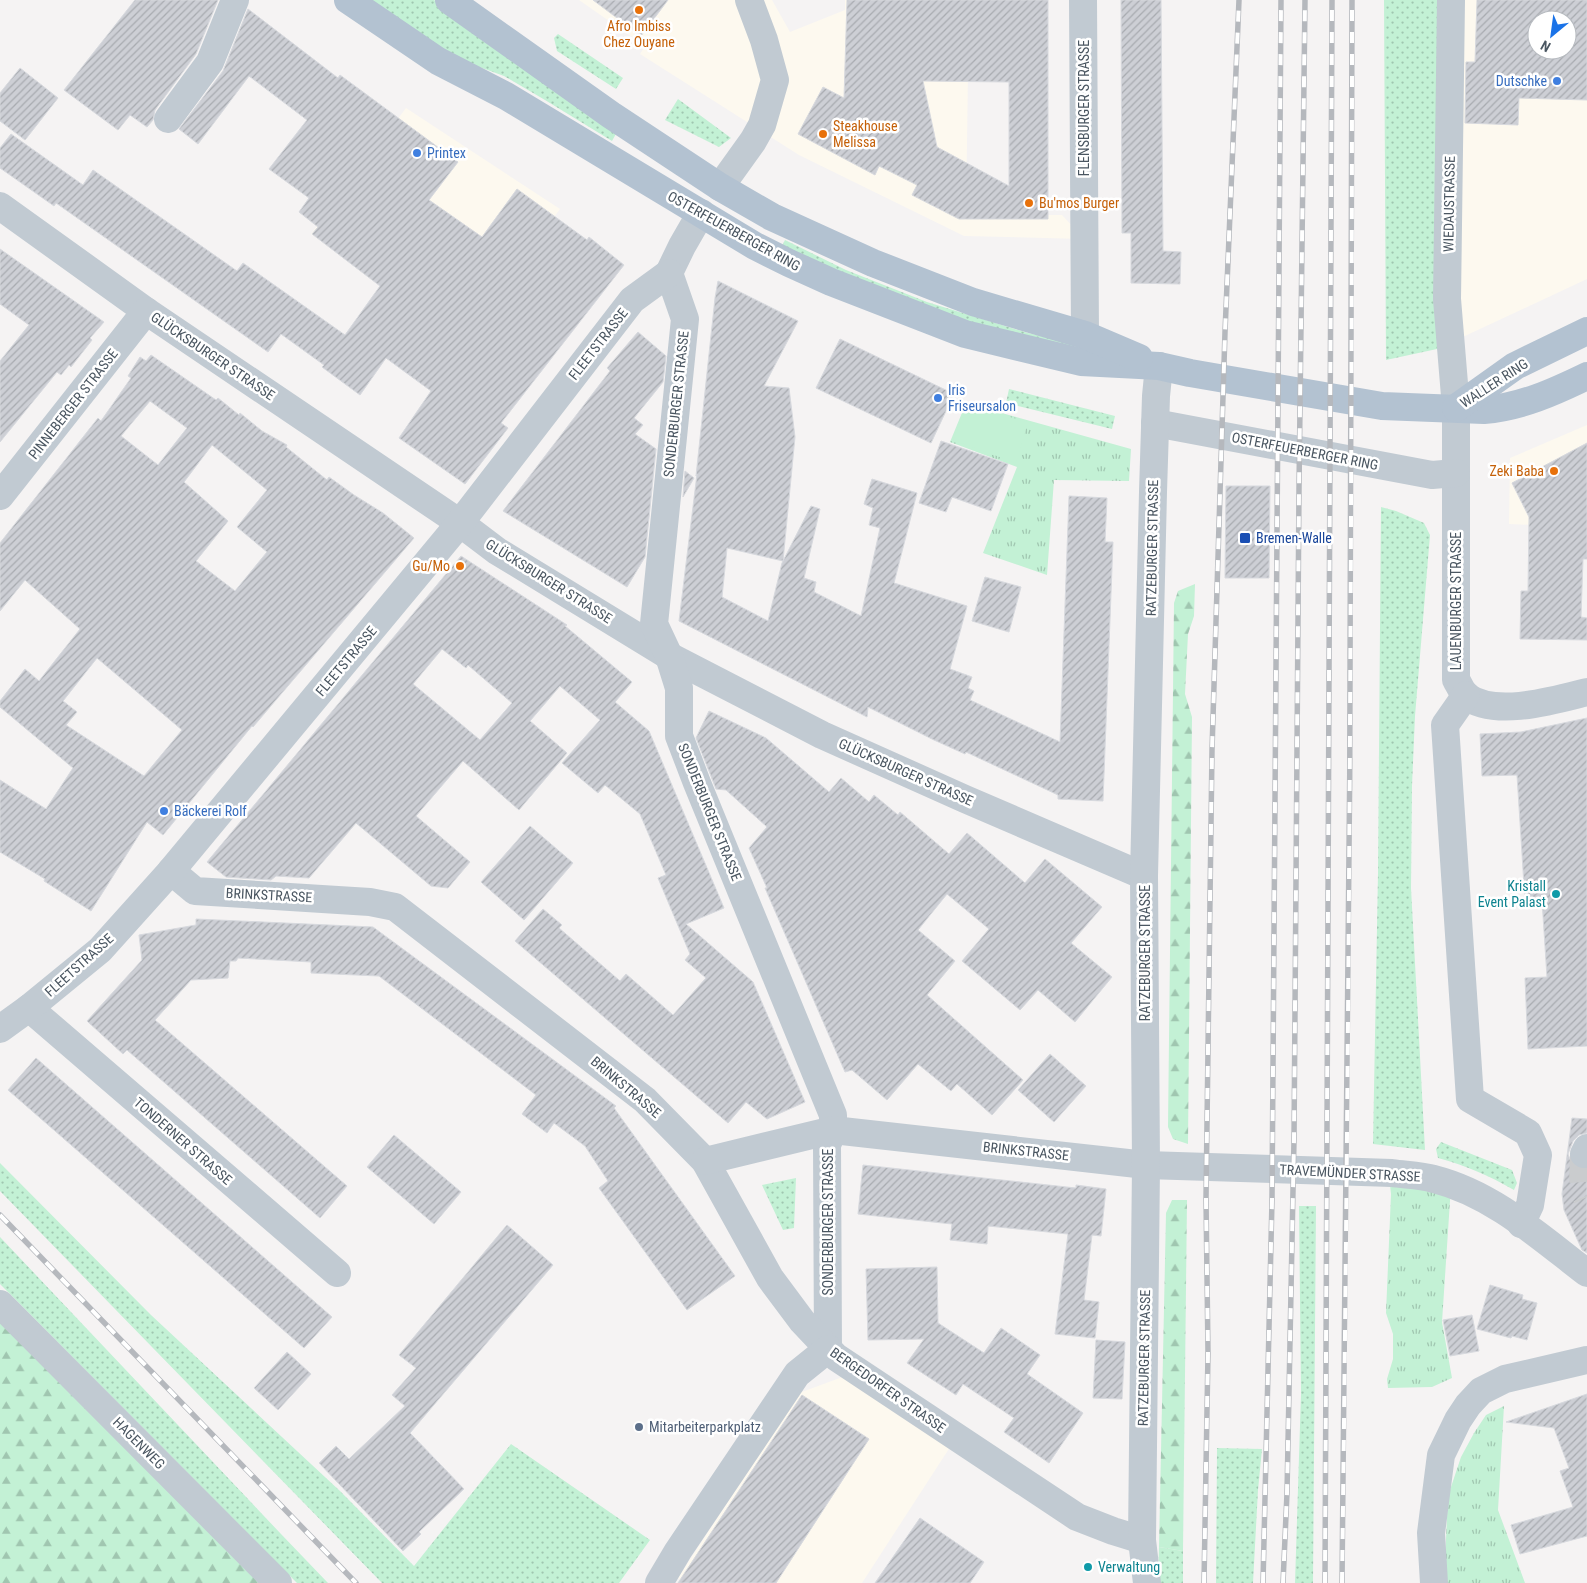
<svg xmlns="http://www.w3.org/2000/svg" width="1587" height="1583" font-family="'Roboto Condensed',sans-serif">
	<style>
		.commercial { fill: #fdf9ef; fill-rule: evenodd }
		.grass { fill: url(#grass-dots) }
		.forest { fill: url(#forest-firs) }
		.park { fill: url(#park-tufts) }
		.pitch { fill: #c3f1d5 }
		.building { fill: url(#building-hatch); stroke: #d7d9de; fill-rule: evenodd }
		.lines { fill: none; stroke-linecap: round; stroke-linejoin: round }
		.minor-tunnel { stroke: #caccce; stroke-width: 28; stroke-dasharray: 28 14; stroke-linecap: butt }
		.minor { stroke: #c1cad2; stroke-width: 28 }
		.major { stroke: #b3c2d1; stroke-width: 28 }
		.rail-casing { stroke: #b5b8bd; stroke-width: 5.5 }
		.rail { stroke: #fff; stroke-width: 4; stroke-dasharray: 11; stroke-linecap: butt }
		.food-dot { fill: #e8710a; stroke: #fff; stroke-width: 2 }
		.shop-dot { fill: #3f7fe0; stroke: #fff; stroke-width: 2 }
		.transit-dot { fill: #1a4fb4; stroke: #fff; stroke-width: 2 }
		.culture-dot { fill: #0f9aa8; stroke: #fff; stroke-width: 2 }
		.service-dot { fill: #5c6f8a; stroke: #fff; stroke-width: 2 }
		.labels { text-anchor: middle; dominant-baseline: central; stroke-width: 5; stroke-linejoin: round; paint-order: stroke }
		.food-label { font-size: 14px; fill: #c56008; stroke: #fff; text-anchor: start }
		.shop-label { font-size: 14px; fill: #366cbe; stroke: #fff; text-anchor: start }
		.street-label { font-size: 14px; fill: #4a5661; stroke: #fff }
		.transit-label { font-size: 14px; fill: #164399; stroke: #fff; text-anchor: start }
		.culture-label { font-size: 14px; fill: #0d838f; stroke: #fff; text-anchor: end }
		.service-label { font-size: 14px; fill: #4e5e75; stroke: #fff; text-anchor: start }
	</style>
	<defs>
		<pattern id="grass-dots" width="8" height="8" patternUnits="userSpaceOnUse" patternTransform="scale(1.25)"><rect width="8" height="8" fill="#c3f1d5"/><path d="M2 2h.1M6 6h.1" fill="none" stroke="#a0c6b0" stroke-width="1.8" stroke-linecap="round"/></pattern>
		<pattern id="forest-firs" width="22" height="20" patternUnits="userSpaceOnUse" patternTransform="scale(1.25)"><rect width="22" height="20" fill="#c3f1d5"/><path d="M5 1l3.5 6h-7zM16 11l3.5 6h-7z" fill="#a0c6b0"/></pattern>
		<pattern id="park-tufts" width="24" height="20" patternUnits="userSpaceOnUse" patternTransform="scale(1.25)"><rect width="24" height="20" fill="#c3f1d5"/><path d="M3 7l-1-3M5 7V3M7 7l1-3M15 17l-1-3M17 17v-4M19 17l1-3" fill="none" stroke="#a0c6b0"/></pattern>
		<pattern id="building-hatch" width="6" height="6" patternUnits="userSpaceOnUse" patternTransform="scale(1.25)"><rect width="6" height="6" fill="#cdcfd5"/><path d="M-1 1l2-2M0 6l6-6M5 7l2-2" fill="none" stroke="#a8abb0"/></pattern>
	</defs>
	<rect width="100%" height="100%" fill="#f5f3f3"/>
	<g class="commercial">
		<path d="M 579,0 L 772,0 L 790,32 L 845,10 L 845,0 L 969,0 L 966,215 L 1062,215 L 1084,239 L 964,236 L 799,155 L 640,54 L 645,46 Z"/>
		<path d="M 1438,0 L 1587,0 L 1587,279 L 1437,349 ZM 1537,20 L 1567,20 L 1567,50 L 1537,50 Z"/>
		<path d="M 406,108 L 560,209 L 463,342 L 311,234 Z"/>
		<path d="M 1587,425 L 1587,514 L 1563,526 L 1509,524 L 1510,458 Z"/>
		<path d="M 848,1375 L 954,1441 L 862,1583 L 686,1583 L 678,1578 L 799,1393 Z"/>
	</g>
	<g class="grass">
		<path d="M 366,0 L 434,0 L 501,45 L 617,132 L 612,141 L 545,100 L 504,76 L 471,64 L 441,50 Z"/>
		<path d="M 1384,0 L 1438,0 L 1437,349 L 1386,360 Z"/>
		<path d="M 558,34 L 623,78 L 616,89 L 557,51 L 554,38 Z"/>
		<path d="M 678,99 L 731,138 L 719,147 L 665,120 Z"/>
		<path d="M 785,240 L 846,270 L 927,302 L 1028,333 L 1093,348 L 1109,353 L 983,330 L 781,248 Z"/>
		<path d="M 1009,389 L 1115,416 L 1112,429 L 1006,403 Z"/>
		<path d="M 1381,507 L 1396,511 L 1424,523 L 1430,535 L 1415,716 L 1412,786 L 1411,888 L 1425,1150 L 1373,1144 L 1378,873 Z"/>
		<path d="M 1441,1142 L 1512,1170 L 1517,1183 L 1514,1190 C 1488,1175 1467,1166 1438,1158 L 1436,1149 Z"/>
		<path d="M 0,1163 L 151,1315 L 340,1491 L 414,1566 L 511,1444 L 650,1540 L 619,1583 L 382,1583 L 0,1191 Z"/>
		<path d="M 796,1178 L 794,1228 L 783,1230 L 762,1185 Z"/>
		<path d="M 1299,1206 L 1316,1206 L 1313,1583 L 1295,1583 L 1301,1394 Z"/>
		<path d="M 0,1237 L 281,1534 L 328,1583 L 297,1583 L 0,1284 Z"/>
		<path d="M 1217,1448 L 1262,1449 L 1258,1490 L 1253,1583 L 1216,1583 Z"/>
		<path d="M 1159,1547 L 1183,1551 L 1183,1583 L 1158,1583 Z"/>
	</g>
	<g class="forest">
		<path d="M 1195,584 L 1194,616 L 1188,634 L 1185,694 L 1192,717 L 1188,1144 L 1173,1139 L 1168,1127 L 1174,603 L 1178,591 Z"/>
		<path d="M 1172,1200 L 1187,1200 L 1183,1551 L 1159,1547 L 1166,1213 Z"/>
		<path d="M 0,1320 L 259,1583 L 0,1583 Z"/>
	</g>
	<g class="park">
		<path d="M 966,403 L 1131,449 L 1129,481 L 1054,480 L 1047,575 L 983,553 L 1017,467 L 950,442 Z"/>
		<path d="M 1389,1176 L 1451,1186 L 1442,1322 L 1452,1378 L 1432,1387 L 1388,1388 L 1387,1379 L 1393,1359 L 1393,1334 L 1386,1313 L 1391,1194 Z"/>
		<path d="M 1504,1406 L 1498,1510 L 1525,1583 L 1444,1583 L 1448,1496 L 1461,1457 L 1474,1433 L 1486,1415 Z"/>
	</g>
	<path class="pitch" d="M 967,405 L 1028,422 L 1016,463 L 953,440 Z"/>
	<g class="building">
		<path d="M 135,0 L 218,0 L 196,54 L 155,110 L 153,120 L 147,127 L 130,115 L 118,130 L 64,90 Z"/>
		<path d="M 593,0 L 668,0 L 641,36 Z"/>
		<path d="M 847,0 L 1048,0 L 1048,219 L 959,219 L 912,195 L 917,185 L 879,166 L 875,175 L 798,134 L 823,87 L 844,98 ZM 923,81 L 1009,82 L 1009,186 L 937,147 Z"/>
		<path d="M 1121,0 L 1161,0 L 1163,251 L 1181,252 L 1180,284 L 1131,283 L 1131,233 L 1122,233 Z"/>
		<path d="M 1477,0 L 1587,0 L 1587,100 L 1519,98 L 1518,125 L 1465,123 L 1466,62 L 1475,62 ZM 1537,20 L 1567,20 L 1567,50 L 1537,50 Z"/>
		<path d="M 248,9 L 338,78 L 340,75 L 458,162 L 429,200 L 482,237 L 517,189 L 587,240 L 589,237 L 624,265 L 501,423 L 508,428 L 465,484 L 399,438 L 431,391 L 386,358 L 360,395 L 322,367 L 324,365 L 281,334 L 268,352 L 56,203 L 54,206 L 0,168 L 0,148 L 11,134 L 83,185 L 93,170 L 237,271 L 243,263 L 345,335 L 380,286 L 312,234 L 318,227 L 299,212 L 309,198 L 269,169 L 307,120 L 249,76 L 198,144 L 179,129 L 223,71 Z"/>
		<path d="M 20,68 L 58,98 L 25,140 L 0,121 L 0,93 Z"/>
		<path d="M 0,249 L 104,322 L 90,338 L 92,340 L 71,367 L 69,365 L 61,375 L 57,372 L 0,442 L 0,361 L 29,325 L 0,304 Z"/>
		<path d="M 718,281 L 798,321 L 764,386 L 789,388 L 795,437 L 783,561 L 727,548 L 722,597 L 768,621 L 782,563 L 811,506 L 820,509 L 804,578 L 816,582 L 814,592 L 861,616 L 880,528 L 869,525 L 873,508 L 864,504 L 872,479 L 917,493 L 894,583 L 967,606 L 950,669 L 972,677 L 968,688 L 974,691 L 970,700 L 1060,742 L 1069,496 L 1107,498 L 1105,542 L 1113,542 L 1103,801 L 1058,799 L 1058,795 L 966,752 L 965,754 L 934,740 L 868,707 L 867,717 L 679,621 L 697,474 L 696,476 L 715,298 Z"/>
		<path d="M 638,332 L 666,356 L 663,382 L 634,418 L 643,425 L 635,434 L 656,449 L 645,557 L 627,587 L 503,511 L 610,371 L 607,368 Z"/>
		<path d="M 840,339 L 954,394 L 931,443 L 816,388 Z"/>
		<path d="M 151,355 L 216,400 L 218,398 L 239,415 L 240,413 L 262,431 L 287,445 L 286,447 L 327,480 L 329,477 L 354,495 L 383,513 L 414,538 L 253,727 L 252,726 L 163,835 L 147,822 L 91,911 L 44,881 L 45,879 L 0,852 L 0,780 L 46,809 L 73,768 L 0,707 L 0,701 L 25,669 L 39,681 L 80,629 L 25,580 L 0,611 L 0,543 L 98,418 L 101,421 L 131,378 L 128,376 L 140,357 L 146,361 ZM 150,401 L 187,428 L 158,465 L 121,436 ZM 212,445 L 267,490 L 237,527 L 267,552 L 235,591 L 196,561 L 228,521 L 184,482 ZM 97,658 L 182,730 L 144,776 L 66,725 L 77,712 L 63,701 Z"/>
		<path d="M 941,441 L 1008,464 L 991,511 L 952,497 L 946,512 L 919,503 Z"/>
		<path d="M 1587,443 L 1587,559 L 1583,559 L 1581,617 L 1587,618 L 1587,640 L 1520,639 L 1521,591 L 1528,591 L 1529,517 L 1512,483 Z"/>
		<path d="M 685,471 L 694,478 L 683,497 Z"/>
		<path d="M 1226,486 L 1270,486 L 1269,578 L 1225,578 Z"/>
		<path d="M 461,556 L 567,625 L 565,626 L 632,682 L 615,702 L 649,731 L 724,908 L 686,924 L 753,982 L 805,1102 L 767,1119 L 746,1102 L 728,1123 L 515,941 L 543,909 L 562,925 L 559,928 L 620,981 L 626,974 L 673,1015 L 706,978 L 685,960 L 690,954 L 658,878 L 666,875 L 640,814 L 605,785 L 598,793 L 562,763 L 600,720 L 560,686 L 530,721 L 567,753 L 519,810 L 463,761 L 416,816 L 470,862 L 448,888 L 431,886 L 356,823 L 309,878 L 276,876 L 271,880 L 226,877 L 207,862 ZM 442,649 L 466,668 L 468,665 L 512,703 L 480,740 L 413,684 Z"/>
		<path d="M 985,577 L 1021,587 L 1009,632 L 972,621 Z"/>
		<path d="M 709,711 L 766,738 L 829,792 L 841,778 L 869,802 L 874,795 L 898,815 L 900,812 L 949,854 L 967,833 L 1025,883 L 1045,859 L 1102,907 L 1071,943 L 1112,977 L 1075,1022 L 1038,990 L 1020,1010 L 962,961 L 989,929 L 947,894 L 918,930 L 955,961 L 927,995 L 1023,1080 L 992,1115 L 957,1084 L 951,1091 L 918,1064 L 887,1100 L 852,1070 L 845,1072 L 765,888 L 767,888 L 749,848 L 767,827 L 726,790 L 716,789 L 696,738 Z"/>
		<path d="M 1587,718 L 1587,1046 L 1528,1049 L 1525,978 L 1547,977 L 1542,900 L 1525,901 L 1517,775 L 1482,776 L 1480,734 L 1521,732 Z"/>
		<path d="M 530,826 L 573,863 L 524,920 L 481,882 Z"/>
		<path d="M 196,919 L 373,927 L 616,1106 L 614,1108 L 735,1276 L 687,1310 L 599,1188 L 608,1181 L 585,1146 L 554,1123 L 547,1133 L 522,1114 L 536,1095 L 379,976 L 311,973 L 311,962 L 238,958 L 236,961 L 230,961 L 228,978 L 191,980 L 155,1020 L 347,1186 L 320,1218 L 127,1050 L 123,1054 L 87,1021 L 142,960 L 139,935 L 196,925 Z"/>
		<path d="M 1050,1054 L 1086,1086 L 1054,1122 L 1018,1090 Z"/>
		<path d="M 36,1058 L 332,1317 L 304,1348 L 8,1090 Z"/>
		<path d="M 1572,1118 L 1587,1119 L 1587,1133 L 1579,1135 L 1573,1141 L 1568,1154 L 1571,1162 L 1577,1168 L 1587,1169 L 1587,1253 L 1582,1250 L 1564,1210 L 1562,1194 Z"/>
		<path d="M 394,1135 L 461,1192 L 434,1224 L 367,1167 Z"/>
		<path d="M 863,1165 L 1076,1188 L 1076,1185 L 1106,1189 L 1101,1236 L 1092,1235 L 1084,1300 L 1099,1302 L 1095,1338 L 1055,1334 L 1068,1234 L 988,1226 L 987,1244 L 950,1240 L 952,1224 L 858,1214 Z"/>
		<path d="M 507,1225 L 553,1265 L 410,1433 L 464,1489 L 419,1532 L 421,1534 L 403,1551 L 319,1463 L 336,1446 L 349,1459 L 405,1406 L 392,1395 L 416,1368 L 399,1355 Z"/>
		<path d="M 937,1267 L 938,1323 L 984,1353 L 1001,1328 L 1040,1355 L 1027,1374 L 1083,1413 L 1049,1463 L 1004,1432 L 1014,1418 L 963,1384 L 956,1395 L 907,1363 L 924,1339 L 868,1340 L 866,1269 Z"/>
		<path d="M 1490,1285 L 1523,1295 L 1522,1299 L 1537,1303 L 1527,1340 L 1512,1336 L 1511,1338 L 1477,1329 Z"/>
		<path d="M 1472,1315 L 1479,1351 L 1450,1356 L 1443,1320 Z"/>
		<path d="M 1096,1340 L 1125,1342 L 1122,1399 L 1093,1398 Z"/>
		<path d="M 287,1352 L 311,1374 L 278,1410 L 254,1388 Z"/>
		<path d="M 1587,1394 L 1587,1536 L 1520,1554 L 1511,1525 L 1573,1507 L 1560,1471 L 1569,1468 L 1554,1428 L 1506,1422 Z"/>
		<path d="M 802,1395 L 869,1439 L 776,1583 L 678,1583 Z"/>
		<path d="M 920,1518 L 984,1562 L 970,1583 L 875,1583 Z"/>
	</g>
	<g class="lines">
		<path class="minor-tunnel" d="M 1584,1154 C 1584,1167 1581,1185 1587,1197"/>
		<g class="minor">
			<path d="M 1083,0 L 1085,335"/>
			<path d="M 1451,0 L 1447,299 L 1456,408 L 1456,680 C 1459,684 1462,692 1466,696 C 1495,718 1555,700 1587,692"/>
			<path d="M 168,119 L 210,62 L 235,0"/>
			<path d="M 720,187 L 753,141 L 762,125 L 775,80 L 764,40 L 749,0"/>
			<path d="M 0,206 L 146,311 L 460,523 L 497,551 L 669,656 L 822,735 L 965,799 L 1144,876"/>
			<path d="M 701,213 L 682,246 L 669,273 L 685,319 L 654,624 L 669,656 L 679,688 L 679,736 L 697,783 L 833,1115 L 833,1130 L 827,1145 L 828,1349"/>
			<path d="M 1155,423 L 1432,475 L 1456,473"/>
			<path d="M 0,496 L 146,311"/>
			<path d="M 1466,695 L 1445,725 L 1470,1099 L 1528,1133 L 1538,1155 L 1530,1205 L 1521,1224"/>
			<path d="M 171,871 L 195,891 L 370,902 L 395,907 L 645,1100 L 705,1161 L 770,1278 L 802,1321 L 836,1357 L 1077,1517 L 1113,1531 L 1142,1540"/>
			<path d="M 29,1008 L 337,1273"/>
			<path d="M 0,1029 L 29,1008 L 100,950 L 171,871 L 460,523 L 632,300 L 669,273"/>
			<path d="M 1584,1154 L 1587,1148"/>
			<path d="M 705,1161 L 833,1130 L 1146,1165 L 1392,1173 C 1405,1175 1420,1175 1434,1179 C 1493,1194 1540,1237 1587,1273"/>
			<path d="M 0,1304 L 278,1583"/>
			<path d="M 659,1583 L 678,1551 L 797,1374 L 828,1349"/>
			<path d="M 1147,1583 L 1142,1540 L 1146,1165 L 1144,876 L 1153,492 L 1156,396 L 1159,366"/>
			<path d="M 1434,1583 L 1431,1533 L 1441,1455 L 1458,1420 L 1468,1405 L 1481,1391 L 1505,1379 L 1587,1360"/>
		</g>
		<g class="major">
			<path d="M 348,0 L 438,61 L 506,96 L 755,246 L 789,263 L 831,282 L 965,334 L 1081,362 L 1159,366 L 1190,373 L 1382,406 L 1484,410 C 1521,407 1554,392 1587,376"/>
			<path d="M 449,0 L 611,115 L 720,187 L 772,217 L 873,263 L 973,302 L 1085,335 L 1139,358"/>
			<path d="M 1456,408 L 1515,366 L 1587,331"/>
		</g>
		<defs>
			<g id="rail">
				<path d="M 0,1215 L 356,1583"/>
				<path d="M 1204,1583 L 1208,1353 L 1206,1199 L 1212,750 L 1225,332 L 1239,0"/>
				<path d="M 1263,1583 L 1272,1200 L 1281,0"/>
				<path d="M 1283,1583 L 1287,1493 L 1294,1140 L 1299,489 L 1305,0"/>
				<path d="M 1325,1583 L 1332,0"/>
				<path d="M 1342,1583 C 1349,1055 1352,528 1352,0"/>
			</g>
		</defs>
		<use href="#rail" class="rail-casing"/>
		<use href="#rail" class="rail"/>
	</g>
	<g class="food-dot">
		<circle cx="639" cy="10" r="5"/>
		<circle cx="823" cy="134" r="5"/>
		<circle cx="1029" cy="203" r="5"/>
		<circle cx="1554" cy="471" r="5"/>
		<circle cx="460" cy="566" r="5"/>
	</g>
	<g class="shop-dot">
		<circle cx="1557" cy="81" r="5"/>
		<circle cx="417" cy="153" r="5"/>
		<circle cx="938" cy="398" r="5"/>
		<circle cx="164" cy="811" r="5"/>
	</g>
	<rect class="transit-dot" x="1239" y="532" width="12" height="12" rx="2.5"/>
	<g class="culture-dot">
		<circle cx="1556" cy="894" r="5"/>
		<circle cx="1088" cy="1567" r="5"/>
	</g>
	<circle class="service-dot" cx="639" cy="1427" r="5"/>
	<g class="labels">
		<g class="food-label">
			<text x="639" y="26" text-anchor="middle">Afro Imbiss<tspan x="639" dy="16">Chez Ouyane</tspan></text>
			<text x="833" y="126">Steakhouse<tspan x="833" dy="16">Melissa</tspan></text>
			<text x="1039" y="203">Bu'mos Burger</text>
			<text x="1544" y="471" text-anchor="end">Zeki Baba</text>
			<text x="450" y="566" text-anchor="end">Gu/Mo</text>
		</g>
		<g class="shop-label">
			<text x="1547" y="81" text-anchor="end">Dutschke</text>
			<text x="427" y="153">Printex</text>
			<text x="948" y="390">Iris<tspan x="948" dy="16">Friseursalon</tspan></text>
			<text x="174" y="811">Bäckerei Rolf</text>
		</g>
		<g class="street-label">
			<text transform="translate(1084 108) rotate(-90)">FLENSBURGER STRASSE</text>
			<text transform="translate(1449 204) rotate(-89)">WIEDAUSTRASSE</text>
			<text transform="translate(734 231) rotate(29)">OSTERFEUERBERGER RING</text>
			<text transform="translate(598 344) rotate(-52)">FLEETSTRASSE</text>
			<text transform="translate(213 356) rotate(34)">GLÜCKSBURGER STRASSE</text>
			<text transform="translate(1494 383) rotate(-33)">WALLER RING</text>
			<text transform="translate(73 404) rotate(-52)">PINNEBERGER STRASSE</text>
			<text transform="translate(676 404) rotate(-84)">SONDERBURGER STRASSE</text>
			<text transform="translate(1305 451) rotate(11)">OSTERFEUERBERGER RING</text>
			<text transform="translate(1152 548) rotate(-89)">RATZEBURGER STRASSE</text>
			<text transform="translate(549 581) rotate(32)">GLÜCKSBURGER STRASSE</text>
			<text transform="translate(1456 601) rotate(-90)">LAUENBURGER STRASSE</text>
			<text transform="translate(346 661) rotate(-50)">FLEETSTRASSE</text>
			<text transform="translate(906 772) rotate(24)">GLÜCKSBURGER STRASSE</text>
			<text transform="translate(710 812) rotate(68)">SONDERBURGER STRASSE</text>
			<text transform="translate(269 895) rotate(3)">BRINKSTRASSE</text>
			<text transform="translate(1145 953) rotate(-90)">RATZEBURGER STRASSE</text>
			<text transform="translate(79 965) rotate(-42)">FLEETSTRASSE</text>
			<text transform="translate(626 1087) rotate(40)">BRINKSTRASSE</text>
			<text transform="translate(183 1141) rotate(41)">TONDERNER STRASSE</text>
			<text transform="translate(1026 1151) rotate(6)">BRINKSTRASSE</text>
			<text transform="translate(1350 1173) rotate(3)">TRAVEMÜNDER STRASSE</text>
			<text transform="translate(828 1222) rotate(-90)">SONDERBURGER STRASSE</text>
			<text transform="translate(1144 1358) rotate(-89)">RATZEBURGER STRASSE</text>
			<text transform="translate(888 1390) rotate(35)">BERGEDORFER STRASSE</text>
			<text transform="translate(139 1443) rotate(45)">HAGENWEG</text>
		</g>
		<g class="transit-label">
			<text x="1256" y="538">Bremen-Walle</text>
		</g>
		<g class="culture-label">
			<text x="1546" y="886">Kristall<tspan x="1546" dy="16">Event Palast</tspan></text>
			<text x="1098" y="1567" text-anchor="start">Verwaltung</text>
		</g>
		<g class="service-label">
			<text x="649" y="1427">Mitarbeiterparkplatz</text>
		</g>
	</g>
	<g transform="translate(1552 35) rotate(209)"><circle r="24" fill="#ffffff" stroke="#b7bbc0"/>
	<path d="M0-4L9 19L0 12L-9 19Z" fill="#1a73e8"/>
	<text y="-8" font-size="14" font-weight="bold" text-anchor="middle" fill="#4a5661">N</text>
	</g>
</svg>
